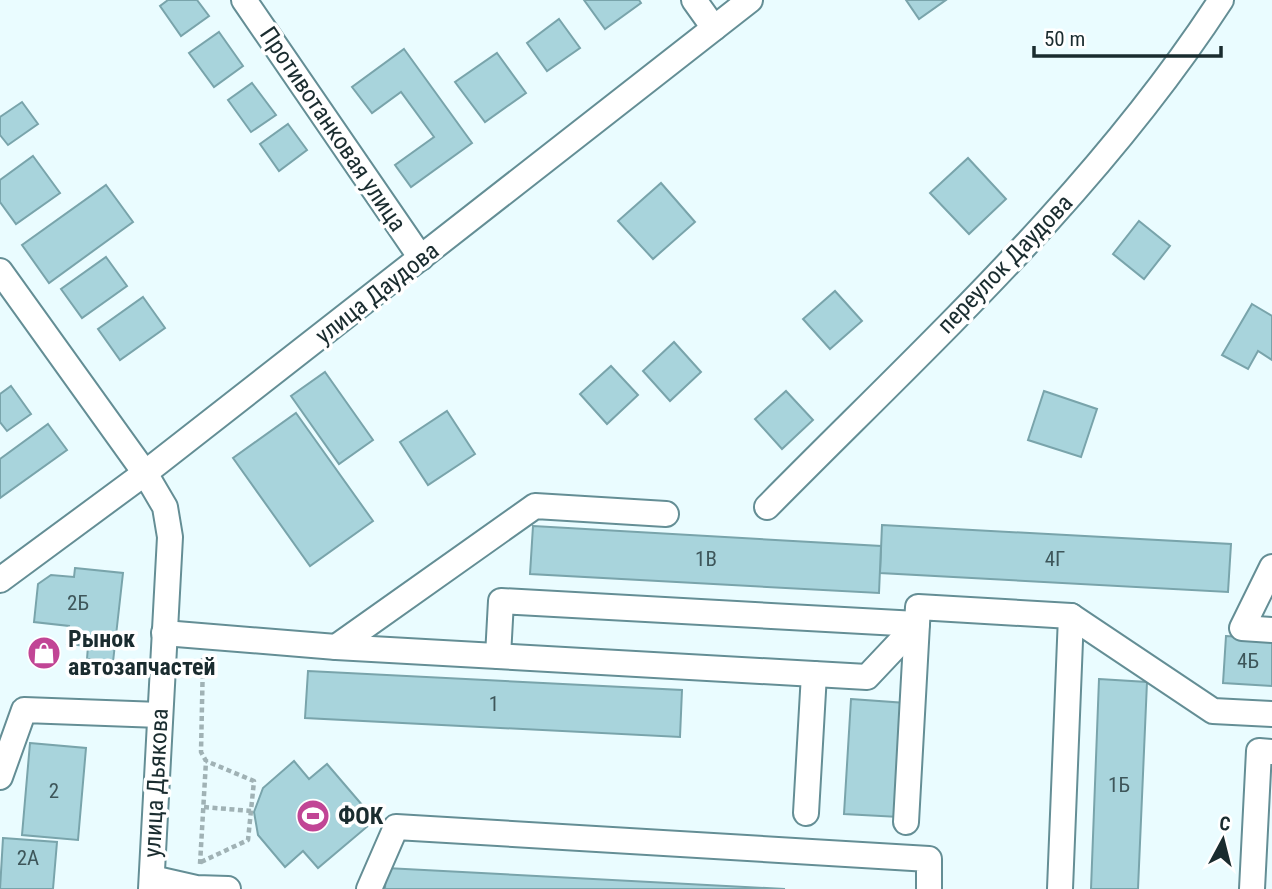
<svg xmlns="http://www.w3.org/2000/svg" width="1272" height="889" font-family="'Roboto Condensed',sans-serif">
	<style>
		.building { fill: #a8d4dc; stroke: #79a4ab; stroke-width: 2 }
		.lines { fill: none; stroke-linecap: round; stroke-linejoin: round }
		.minor-casing { stroke: #648e95; stroke-width: 28 }
		.path { stroke: #a0b2b5; stroke-width: 4.5; stroke-dasharray: 5 3.5; stroke-linecap: butt }
		.minor { stroke: #fff; stroke-width: 24 }
		.labels { text-anchor: middle; dominant-baseline: central; stroke-width: 7; stroke-linejoin: round; paint-order: stroke }
		.number-label { font-size: 21px; fill: #3e565a }
		.street-label { font-size: 24px; fill: #1a2c2f; stroke: #fff }
		.poi-label { font-size: 24px; font-weight: bold; fill: #1a2c2f; stroke: #fff; text-anchor: start }
	</style>
	<rect width="100%" height="100%" fill="#eafcff"/>
	<g class="building">
		<path d="M 168,0 L 197,0 L 209,16 L 181,36 L 160,6 Z"/>
		<path d="M 584,0 L 639,0 L 641,3 L 605,29 Z"/>
		<path d="M 906,0 L 946,0 L 919,19 Z"/>
		<path d="M 559,19 L 580,48 L 547,71 L 527,43 Z"/>
		<path d="M 219,32 L 243,66 L 214,87 L 189,53 Z"/>
		<path d="M 404,49 L 472,143 L 411,187 L 395,165 L 434,137 L 401,92 L 372,113 L 352,87 Z"/>
		<path d="M 497,53 L 526,93 L 485,122 L 455,82 Z"/>
		<path d="M 252,83 L 276,115 L 251,132 L 228,100 Z"/>
		<path d="M 22,102 L 38,124 L 8,145 L 0,135 L 0,117 Z"/>
		<path d="M 288,124 L 307,150 L 279,171 L 260,144 Z"/>
		<path d="M 33,156 L 60,193 L 16,224 L 0,202 L 0,180 Z"/>
		<path d="M 968,158 L 1006,199 L 969,234 L 930,193 Z"/>
		<path d="M 661,183 L 695,222 L 653,259 L 618,221 Z"/>
		<path d="M 106,185 L 133,222 L 49,283 L 22,245 Z"/>
		<path d="M 1139,221 L 1170,246 L 1144,279 L 1113,254 Z"/>
		<path d="M 106,257 L 127,286 L 82,318 L 61,289 Z"/>
		<path d="M 835,291 L 862,321 L 830,349 L 803,319 Z"/>
		<path d="M 143,297 L 165,328 L 120,360 L 98,329 Z"/>
		<path d="M 1252,304 L 1272,316 L 1272,360 L 1258,351 L 1248,369 L 1222,355 Z"/>
		<path d="M 674,342 L 701,372 L 670,401 L 643,371 Z"/>
		<path d="M 611,366 L 638,395 L 607,424 L 580,394 Z"/>
		<path d="M 325,372 L 373,440 L 339,464 L 291,396 Z"/>
		<path d="M 11,386 L 31,414 L 7,431 L 0,422 L 0,394 Z"/>
		<path d="M 786,391 L 813,420 L 782,449 L 755,419 Z"/>
		<path d="M 1044,391 L 1097,409 L 1081,457 L 1028,440 Z"/>
		<path d="M 447,411 L 475,454 L 428,485 L 400,442 Z"/>
		<path d="M 296,413 L 373,521 L 310,566 L 233,458 Z"/>
		<path d="M 48,424 L 67,450 L 0,498 L 0,459 Z"/>
		<path d="M 882,525 L 1231,544 L 1228,592 L 880,573 Z"/>
		<path d="M 533,526 L 881,546 L 879,593 L 530,574 Z"/>
		<path d="M 75,568 L 123,573 L 113,662 L 87,659 L 88,646 L 67,644 L 69,626 L 34,622 L 38,584 L 51,575 L 74,577 Z"/>
		<path d="M 1226,636 L 1272,639 L 1272,686 L 1223,683 Z"/>
		<path d="M 308,671 L 682,690 L 680,737 L 305,718 Z"/>
		<path d="M 1099,679 L 1147,682 L 1138,889 L 1091,889 Z"/>
		<path d="M 851,699 L 906,703 L 899,817 L 844,814 Z"/>
		<path d="M 30,743 L 86,748 L 78,840 L 22,835 Z"/>
		<path d="M 294,761 L 309,779 L 327,764 L 375,820 L 318,868 L 303,851 L 285,867 L 258,835 L 254,812 L 263,788 Z"/>
		<path d="M 3,838 L 57,842 L 53,889 L 0,889 Z"/>
		<path d="M 386,868 L 785,889 L 385,889 Z"/>
	</g>
	<g class="lines">
		<defs>
			<g id="minor">
				<path d="M 244,0 L 421,258"/>
				<path d="M 694,0 L 714,28"/>
				<path d="M 0,271 L 145,473 L 165,507 L 170,537 L 151,889"/>
				<path d="M 767,507 C 926,346 1097,191 1221,0"/>
				<path d="M 1272,567 L 1242,628 L 1272,630"/>
				<path d="M 0,580 L 145,473 L 750,0"/>
				<path d="M 164,633 L 336,647 L 867,677 L 917,624 L 918,607 L 1071,616 L 1213,711 L 1272,714"/>
				<path d="M 336,647 L 535,506 L 666,514"/>
				<path d="M 498,656 L 501,601 L 917,624 L 906,822"/>
				<path d="M 0,777 L 24,710 L 160,715"/>
				<path d="M 806,813 L 814,674"/>
				<path d="M 152,878 L 196,888 L 228,889"/>
				<path d="M 369,889 L 396,827 L 929,859 L 929,889"/>
				<path d="M 1060,889 L 1071,616"/>
				<path d="M 1252,889 L 1259,751 L 1272,752"/>
			</g>
		</defs>
		<use href="#minor" class="minor-casing"/>
		<g class="path">
			<path d="M 204,807 L 251,811"/>
			<path d="M 201,862 L 248,840 L 254,781 L 206,761"/>
			<path d="M 200,864 L 206,761 L 201,752 L 203,658"/>
		</g>
		<use href="#minor" class="minor"/>
	</g>
	<defs>
		<symbol id="shop-disc" viewBox="-11 -11 22 22"><circle r="9.5" fill="#c14595" stroke="#fff"/><path d="M-5-2.5h2.3a2.7 3.5 0 0 1 5.4 0H5L5.5 6h-11ZM-1.5-2.5h3a1.5 2.3 0 0 0-3 0Z" fill="#fff"/></symbol>
		<symbol id="stadium-disc" viewBox="-11 -11 22 22"><circle r="9.5" fill="#c14595" stroke="#fff"/><path d="M0-5a6.5 5 0 1 0 0 10a6.5 5 0 1 0 0-10ZM-3.5-1.8h7v3.6h-7Z" fill="#fff"/></symbol>
	</defs>
	<g fill-rule="evenodd">
		<use href="#shop-disc" x="25" y="634" width="38" height="38"/>
		<use href="#stadium-disc" x="294" y="797" width="38" height="38"/>
	</g>
	<g class="labels">
		<g class="number-label">
			<text x="706" y="559">1В</text>
			<text x="1055" y="559">4Г</text>
			<text x="78" y="603">2Б</text>
			<text x="1248" y="661">4Б</text>
			<text x="494" y="704">1</text>
			<text x="1119" y="785">1Б</text>
			<text x="54" y="791">2</text>
			<text x="28" y="858">2А</text>
		</g>
		<g class="street-label">
			<text transform="translate(333 129) rotate(56)">Противотанковая улица</text>
			<text transform="translate(1005 264) rotate(-46)">переулок Даудова</text>
			<text transform="translate(377 293) rotate(-38)">улица Даудова</text>
			<text transform="translate(156 783) rotate(-87)">улица Дьякова</text>
		</g>
		<g class="poi-label">
			<text x="68" y="639">Рынок<tspan x="68" dy="28">автозапчастей</tspan></text>
			<text x="338" y="816">ФОК</text>
		</g>
	</g>
	<g transform="translate(1223 840) rotate(7)" stroke="#ffffff" stroke-width="5" paint-order="stroke">
	<path d="M0-5L12 26L0 18L-12 26Z" fill="#1a2c2f"/>
	<text y="-10" font-size="19" font-weight="bold" text-anchor="middle" fill="#1a2c2f">С</text>
	</g>
	<path d="M1034 46v10h187v-10" fill="none" stroke="#1a2c2f" stroke-width="3.5"/>
	<text x="1044" y="46" font-size="21" fill="#1a2c2f" stroke="#ffffff" stroke-width="5" paint-order="stroke">50 m</text>
</svg>
